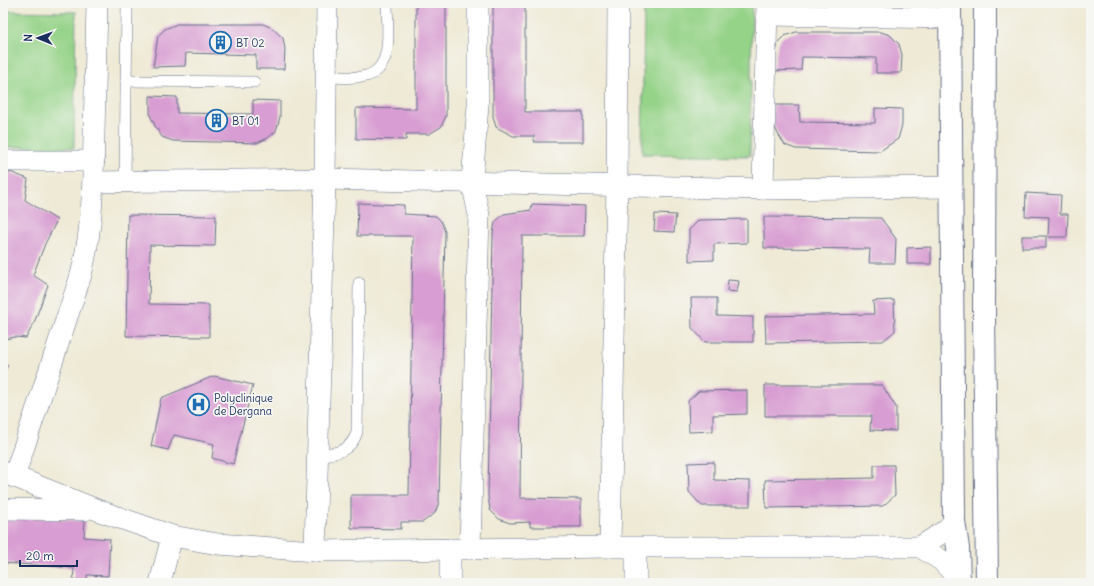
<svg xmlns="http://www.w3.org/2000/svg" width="1094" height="586" font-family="Delius,sans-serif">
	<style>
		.green { fill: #95d388; stroke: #588173 }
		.building { fill: #d89dd2 }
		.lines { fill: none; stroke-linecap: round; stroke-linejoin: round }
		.service-casing { stroke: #657088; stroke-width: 12 }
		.minor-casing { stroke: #657088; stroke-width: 22 }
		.tertiary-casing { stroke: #657088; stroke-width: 24 }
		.service { stroke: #fff; stroke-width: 11 }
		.minor { stroke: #fff; stroke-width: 21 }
		.tertiary { stroke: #fff; stroke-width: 22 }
		.labels { text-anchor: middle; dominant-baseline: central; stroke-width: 3.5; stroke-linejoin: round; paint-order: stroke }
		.poi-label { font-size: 11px; fill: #1b2f5e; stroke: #f6f6f2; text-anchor: start }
	</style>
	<rect width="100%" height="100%" fill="#f6f6f2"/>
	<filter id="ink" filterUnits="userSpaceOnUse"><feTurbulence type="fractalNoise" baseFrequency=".025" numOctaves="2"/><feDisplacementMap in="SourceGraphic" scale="8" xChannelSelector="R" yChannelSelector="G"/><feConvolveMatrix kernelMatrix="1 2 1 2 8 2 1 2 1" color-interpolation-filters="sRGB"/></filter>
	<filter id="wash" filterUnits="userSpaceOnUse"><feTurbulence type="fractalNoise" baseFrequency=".012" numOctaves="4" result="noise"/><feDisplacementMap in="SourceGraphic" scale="16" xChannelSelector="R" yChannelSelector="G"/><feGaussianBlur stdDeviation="0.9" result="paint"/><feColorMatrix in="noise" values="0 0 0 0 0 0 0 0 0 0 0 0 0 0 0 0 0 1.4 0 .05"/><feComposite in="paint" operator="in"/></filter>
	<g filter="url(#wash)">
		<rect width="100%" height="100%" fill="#efead6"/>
		<g class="green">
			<path d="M 644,3 L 752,3 L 750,156 L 642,154 Z"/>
			<path d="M 3,11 L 76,12 L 74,148 L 3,147 Z"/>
		</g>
		<g id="blocks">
			<g class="building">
				<path d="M 416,3 L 446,3 L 446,116 L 441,127 L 429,134 L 406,134 L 406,140 L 356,139 L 356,108 L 416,109 Z"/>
				<path d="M 493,3 L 525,3 L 525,112 L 583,112 L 583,142 L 534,142 L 534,136 L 513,136 L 496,127 L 493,117 Z"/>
				<path d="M 177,24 L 263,24 L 272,28 L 283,38 L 285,49 L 284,69 L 256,69 L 256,55 L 186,53 L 185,66 L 153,67 L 158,36 L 165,29 Z"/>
				<path d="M 796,32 L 881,32 L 890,35 L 899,44 L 902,55 L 901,73 L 876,73 L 876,58 L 802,57 L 801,70 L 773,71 L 778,42 L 784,36 Z"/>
				<path d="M 150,96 L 177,97 L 177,113 L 253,114 L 253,100 L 280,101 L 280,117 L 276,131 L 268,138 L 257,143 L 173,141 L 162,137 L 155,126 L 150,115 Z"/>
				<path d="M 773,105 L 799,105 L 800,122 L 875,123 L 875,108 L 902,109 L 902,125 L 898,139 L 880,151 L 796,149 L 785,145 L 778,134 L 773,123 Z"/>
				<path d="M 10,172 L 28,179 L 25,200 L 57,220 L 45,244 L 33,275 L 48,285 L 34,323 L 26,338 L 15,337 L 5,339 L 3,343 L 3,182 Z"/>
				<path d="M 1026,193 L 1061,195 L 1060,214 L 1068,214 L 1067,237 L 1048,237 L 1049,217 L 1025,216 Z"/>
				<path d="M 358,203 L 404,205 L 404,214 L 436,216 L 441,221 L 445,232 L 439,502 L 435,513 L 423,522 L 401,522 L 401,529 L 351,528 L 351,495 L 409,495 L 413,236 L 357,236 Z"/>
				<path d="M 532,204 L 585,206 L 584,236 L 522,236 L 520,498 L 581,499 L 581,527 L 530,527 L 530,522 L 510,523 L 499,519 L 490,510 L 488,496 L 493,234 L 495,222 L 504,214 L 531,210 Z"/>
				<path d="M 655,214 L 676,215 L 674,232 L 654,231 Z"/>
				<path d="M 128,215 L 216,216 L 215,246 L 150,245 L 149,304 L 209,305 L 209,337 L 126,336 Z"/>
				<path d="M 764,217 L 881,218 L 896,239 L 895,263 L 869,263 L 870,249 L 764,248 Z"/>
				<path d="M 747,219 L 747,243 L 714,244 L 714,260 L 689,261 L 689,230 L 699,220 Z"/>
				<rect x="1022" y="236" width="24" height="12"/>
				<path d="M 931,247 L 931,264 L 907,264 L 907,248 Z"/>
				<path d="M 728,280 L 739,281 L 737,292 L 727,291 Z"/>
				<path d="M 691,298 L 717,298 L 717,316 L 753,317 L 753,342 L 705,342 L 692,328 Z"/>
				<path d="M 894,300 L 895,331 L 883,341 L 766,343 L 765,316 L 874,314 L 873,301 Z"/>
				<path d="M 3,362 L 8,365 L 3,375 Z"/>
				<path d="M 214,376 L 253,385 L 233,464 L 212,458 L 214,444 L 174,435 L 168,450 L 151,446 L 161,398 Z"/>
				<path d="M 765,385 L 882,385 L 896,407 L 896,431 L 870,430 L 871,416 L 765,416 Z"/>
				<path d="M 747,390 L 747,414 L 713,415 L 713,431 L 689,432 L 688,401 L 699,391 Z"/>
				<path d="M 714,462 L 714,480 L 750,481 L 750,506 L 702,506 L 689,492 L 688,463 Z"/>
				<path d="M 874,465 L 894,465 L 895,495 L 883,506 L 766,508 L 765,480 L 874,478 Z"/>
				<path d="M 6,516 L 85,521 L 84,537 L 110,539 L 108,576 L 87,575 L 87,583 L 73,582 L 74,568 L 3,563 Z"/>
			</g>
		</g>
	</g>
	<g filter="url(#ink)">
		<use href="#blocks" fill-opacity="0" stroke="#657088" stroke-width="1"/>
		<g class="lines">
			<defs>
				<g id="service">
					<path d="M 326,77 C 338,77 354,79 366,76 C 395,69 387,26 387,3"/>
					<path d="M 126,81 L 254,82"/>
					<path d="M 125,182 L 127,3"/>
					<path d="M 317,455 C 335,454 351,452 357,432 L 359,283"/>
				</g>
				<g id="minor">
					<path d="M 767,15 L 950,18"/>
					<path d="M 3,161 L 94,161"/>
					<path d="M 94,182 L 325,179 L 763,189 L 952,187"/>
					<path d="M 763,189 L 767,3"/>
					<path d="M 3,472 L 100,511 L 172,536 L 218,544 L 315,551 L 610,547 L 920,547 L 941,560 L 958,578"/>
					<path d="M 14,477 L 81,275 C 93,228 93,182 94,134 C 95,90 96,47 97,3"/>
					<path d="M 3,509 L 85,510"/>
					<path d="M 610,547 L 617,185 L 618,3"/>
					<path d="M 920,547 L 946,530 L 954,521"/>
					<path d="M 470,549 L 479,215 L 472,182 L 478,105 L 478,3"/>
					<path d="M 315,551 L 325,179 L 327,3"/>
					<path d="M 160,583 L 172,536"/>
					<path d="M 450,583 L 450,549"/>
					<path d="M 636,583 L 636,548"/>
				</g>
				<g id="tertiary">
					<path d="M 950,3 L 954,521 L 958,548 L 959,583"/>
					<path d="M 985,3 L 984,313 L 987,583"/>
				</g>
			</defs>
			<use href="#service" class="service-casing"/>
			<use href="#minor" class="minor-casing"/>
			<use href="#tertiary" class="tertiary-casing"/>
			<use href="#service" class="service"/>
			<use href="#minor" class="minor"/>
			<use href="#tertiary" class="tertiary"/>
		</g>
	</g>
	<defs>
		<symbol id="building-ring" viewBox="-11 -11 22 22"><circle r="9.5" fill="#f6f6f2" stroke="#1f6fb2" stroke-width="1.5"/><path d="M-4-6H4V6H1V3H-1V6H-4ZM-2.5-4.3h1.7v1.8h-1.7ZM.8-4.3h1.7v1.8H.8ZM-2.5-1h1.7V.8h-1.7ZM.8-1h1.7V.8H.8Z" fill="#1f6fb2"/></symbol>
		<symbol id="hospital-ring" viewBox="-11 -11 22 22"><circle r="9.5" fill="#f6f6f2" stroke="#1f6fb2" stroke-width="1.5"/><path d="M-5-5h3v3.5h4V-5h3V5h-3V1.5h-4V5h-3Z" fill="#1f6fb2"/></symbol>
	</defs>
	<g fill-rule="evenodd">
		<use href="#building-ring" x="208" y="30" width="25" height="25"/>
		<use href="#building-ring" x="204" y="108" width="25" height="25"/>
		<use href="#hospital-ring" x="186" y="392" width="25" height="25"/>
	</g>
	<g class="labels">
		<g class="poi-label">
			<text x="236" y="43">BT 02</text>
			<text x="232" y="121">BT 01</text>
			<text x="214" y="398">Polyclinique<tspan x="214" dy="13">de Dergana</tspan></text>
		</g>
	</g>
	<rect width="1094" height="586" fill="none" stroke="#f6f6f2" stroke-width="16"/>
	<g transform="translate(38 38) rotate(271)" stroke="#f6f6f2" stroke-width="3" paint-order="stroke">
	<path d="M0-3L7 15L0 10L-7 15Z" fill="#1b2f5e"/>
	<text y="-6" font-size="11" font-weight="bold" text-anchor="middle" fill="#1b2f5e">N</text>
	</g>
	<path d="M20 560v6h57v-6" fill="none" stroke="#1b2f5e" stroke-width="2"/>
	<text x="26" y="560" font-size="12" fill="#1b2f5e" stroke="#f6f6f2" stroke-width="3" paint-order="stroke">20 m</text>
</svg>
